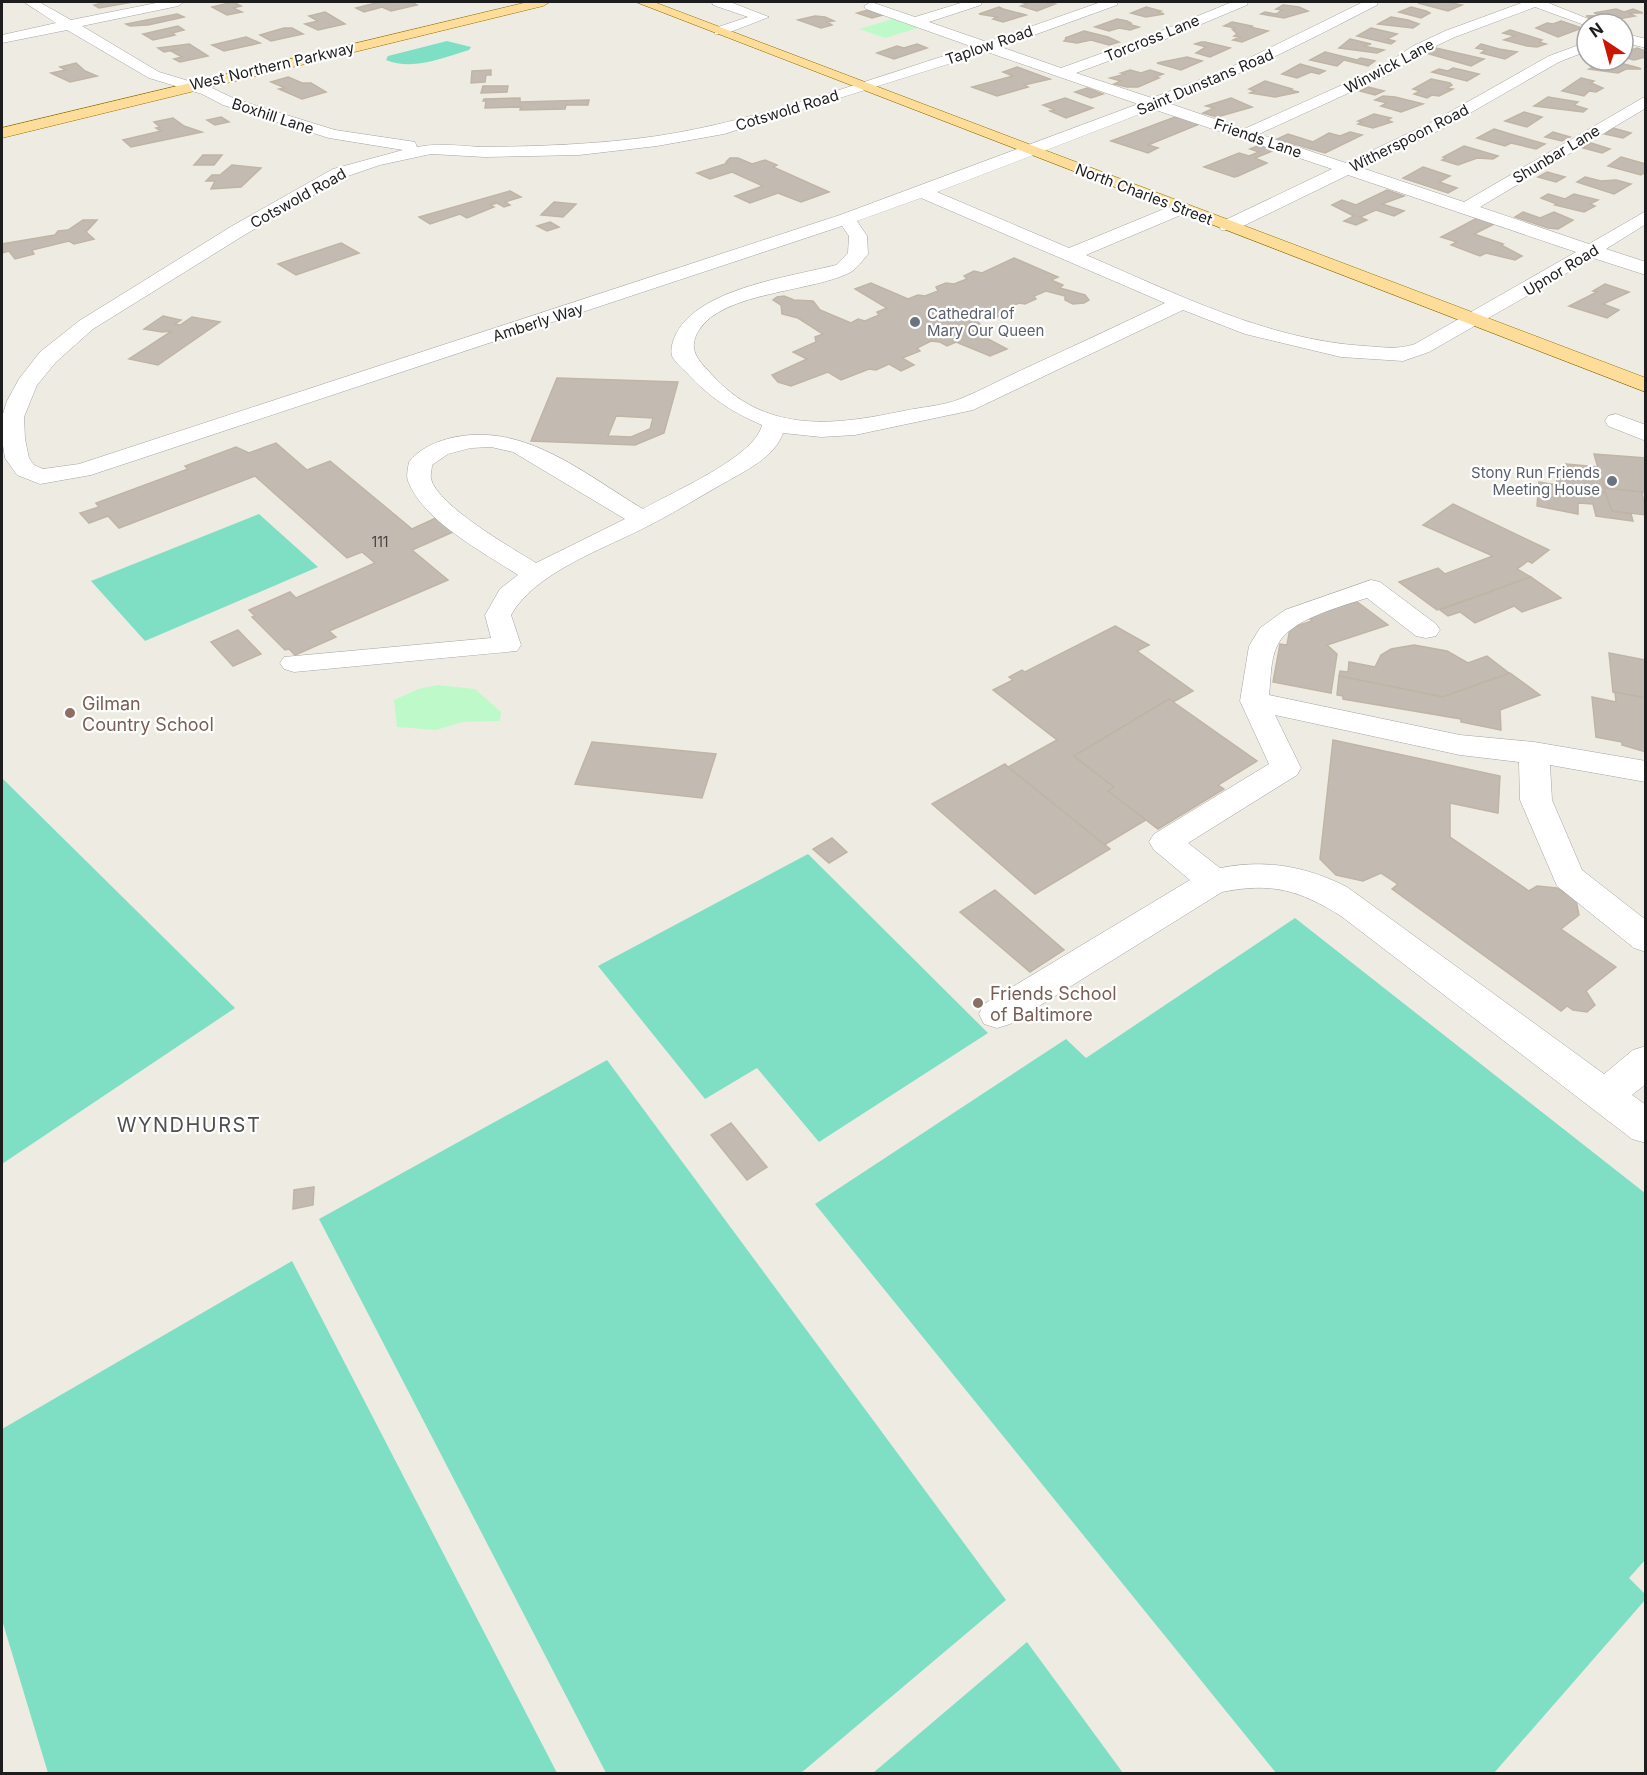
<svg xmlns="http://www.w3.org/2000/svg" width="1647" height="1775" font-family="Inter,sans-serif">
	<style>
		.park { fill: #befac9 }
		.pitch { fill: #7edfc5 }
		.building { fill: #c3bbb2; stroke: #c0b4a4; stroke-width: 1.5; fill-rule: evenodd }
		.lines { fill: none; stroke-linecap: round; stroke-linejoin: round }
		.minor-casing { stroke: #a4a4a4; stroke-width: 1 }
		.major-casing { stroke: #957500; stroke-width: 1 }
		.minor { fill: #fff; fill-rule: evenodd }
		.major { fill: #fddd99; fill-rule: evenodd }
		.worship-dot { fill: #6b7280; stroke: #fff; stroke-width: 2 }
		.education-dot { fill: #8d6e63; stroke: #fff; stroke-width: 2 }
		.labels { text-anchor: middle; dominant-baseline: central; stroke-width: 4.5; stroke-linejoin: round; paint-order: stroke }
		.far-number-label { font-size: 14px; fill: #464442 }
		.far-street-label { font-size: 15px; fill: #1d1d1d; stroke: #fff }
		.far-worship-label { font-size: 15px; fill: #5b616d; stroke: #fff; text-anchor: start }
		.education-label { font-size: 18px; fill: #785e54; stroke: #fff; text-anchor: start }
		.neighbourhood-label { font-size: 20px; letter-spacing: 1.5px; fill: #505050; stroke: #fff }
	</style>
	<rect width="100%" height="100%" fill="#eeece2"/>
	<g class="park">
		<path d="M 892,19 L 918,28 L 885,38 L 859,29 Z"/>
		<path d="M 438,685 L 475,689 L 501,712 L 500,721 L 463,722 L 436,730 L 397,727 L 394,700 L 418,689 Z"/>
	</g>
	<g class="pitch">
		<path d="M 447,41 L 471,47 L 469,50 C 442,58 413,71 386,60 L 388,56 Z"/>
		<path d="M 259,514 L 318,567 L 145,641 L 91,581 Z"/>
		<path d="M 2,778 L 235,1008 L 2,1164 Z"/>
		<path d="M 808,854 L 988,1033 L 819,1142 L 757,1068 L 705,1099 L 598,966 Z"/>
		<path d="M 1295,918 L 1645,1193 L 1646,1559 L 1629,1578 L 1645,1594 L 1645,1600 L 1494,1773 L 1276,1773 L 815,1204 L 1066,1039 L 1086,1058 Z"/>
		<path d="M 607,1060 L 1006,1600 L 801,1773 L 606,1773 L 319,1219 Z"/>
		<path d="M 292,1261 L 557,1773 L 48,1773 L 2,1620 L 2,1429 Z"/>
		<path d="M 1027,1642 L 1123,1773 L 873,1773 Z"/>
	</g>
	<g class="building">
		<path d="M 106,2 L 133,2 L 99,8 L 94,5 Z"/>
		<path d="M 233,2 L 241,6 L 233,8 L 242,12 L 227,15 L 212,7 Z"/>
		<path d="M 380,2 L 414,2 L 412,2 L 417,5 L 391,11 L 382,7 L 364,12 L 356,8 Z"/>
		<path d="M 1019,2 L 1044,2 L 1055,4 L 1037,11 L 1021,6 L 1028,4 Z"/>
		<path d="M 1423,2 L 1447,2 L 1462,5 L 1448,11 L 1418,3 Z"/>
		<path d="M 1283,5 L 1299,7 L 1308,11 L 1284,18 L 1261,14 L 1265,12 L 1276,14 L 1282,10 L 1276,9 Z"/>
		<path d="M 999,7 L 1003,9 L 1026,15 L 1003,22 L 993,19 L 997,17 L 979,14 Z"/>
		<path d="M 1146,7 L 1161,11 L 1158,12 L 1164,14 L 1146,17 L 1131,13 Z"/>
		<path d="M 1411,7 L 1426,11 L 1430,13 L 1421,18 L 1399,12 Z"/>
		<path d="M 1616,9 L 1624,12 L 1633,9 L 1643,13 L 1628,13 L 1635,16 L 1613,20 L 1605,17 L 1595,20 L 1586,16 L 1601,15 L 1594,13 Z"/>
		<path d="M 868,10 L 883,15 L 872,18 L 857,13 Z"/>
		<path d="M 325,12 L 345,24 L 318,30 L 305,24 L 318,21 L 309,16 Z"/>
		<path d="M 177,14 L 184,17 L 148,25 L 130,26 L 126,24 Z"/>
		<path d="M 815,16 L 825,17 L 834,21 L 827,22 L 832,25 L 821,28 L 798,20 Z"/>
		<path d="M 1391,17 L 1408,20 L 1419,24 L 1413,28 L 1378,24 Z"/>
		<path d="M 1117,19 L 1127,21 L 1131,23 L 1128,24 L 1139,27 L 1130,30 L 1119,28 L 1109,31 L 1095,27 Z"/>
		<path d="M 1561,21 L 1582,28 L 1558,37 L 1536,28 L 1547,23 L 1553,24 Z"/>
		<path d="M 1232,22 L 1252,26 L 1250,27 L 1268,31 L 1242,42 L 1233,40 L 1240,37 L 1234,36 L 1237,34 L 1232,29 L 1236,28 L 1224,26 Z"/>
		<path d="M 178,26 L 184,30 L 172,33 L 175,35 L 171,36 L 153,40 L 143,34 Z"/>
		<path d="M 284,28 L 292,28 L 303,34 L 271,41 L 260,35 Z"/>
		<path d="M 1371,28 L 1397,34 L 1387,39 L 1395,41 L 1391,44 L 1357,36 Z"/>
		<path d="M 1510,30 L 1542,40 L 1539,42 L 1546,44 L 1537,47 L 1527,46 L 1504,40 L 1515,36 L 1503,33 Z"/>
		<path d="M 1084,31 L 1108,37 L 1119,42 L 1109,45 L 1091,40 L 1077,43 L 1064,41 L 1067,38 L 1065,38 Z"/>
		<path d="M 246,37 L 260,43 L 224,51 L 212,45 Z"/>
		<path d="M 1350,39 L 1371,44 L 1363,46 L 1384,50 L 1377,53 L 1339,48 Z"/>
		<path d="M 1201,42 L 1205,42 L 1230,48 L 1210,57 L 1196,53 L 1206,47 L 1195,44 Z"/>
		<path d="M 189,44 L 208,56 L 180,62 L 174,59 L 182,57 L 171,51 L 180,49 L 164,52 L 158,48 Z"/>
		<path d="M 917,44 L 927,48 L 894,59 L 877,53 L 897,46 L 904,48 Z"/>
		<path d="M 1481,44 L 1499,49 L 1517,52 L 1505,59 L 1481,53 L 1486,50 L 1476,48 Z"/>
		<path d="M 1436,48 L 1462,54 L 1484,59 L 1471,66 L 1426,53 Z"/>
		<path d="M 1637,48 L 1646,51 L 1646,57 L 1634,60 L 1623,57 L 1623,53 Z"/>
		<path d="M 1325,52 L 1357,60 L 1361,58 L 1375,61 L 1368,66 L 1344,60 L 1337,66 L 1310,60 Z"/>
		<path d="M 1187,57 L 1202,61 L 1181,70 L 1157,63 Z"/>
		<path d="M 1609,60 L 1639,68 L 1641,69 L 1626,69 L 1618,73 L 1589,69 Z"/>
		<path d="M 76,63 L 85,71 L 97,76 L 70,82 L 51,73 L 66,70 L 60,67 Z"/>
		<path d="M 1300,64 L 1318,69 L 1325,71 L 1319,74 L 1311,72 L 1297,78 L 1282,74 Z"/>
		<path d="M 1017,67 L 1050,79 L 1024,85 L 1028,87 L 997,96 L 972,87 L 1013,76 L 1003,72 Z"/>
		<path d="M 1453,68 L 1462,70 L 1479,74 L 1467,81 L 1432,72 L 1439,69 L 1448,71 Z"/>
		<path d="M 491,70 L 491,75 L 486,75 L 485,82 L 471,83 L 472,71 Z"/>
		<path d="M 1130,70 L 1141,73 L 1150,70 L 1163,74 L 1155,77 L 1159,78 L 1138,87 L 1127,87 L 1114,84 L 1121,81 L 1110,78 L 1126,74 L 1121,73 Z"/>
		<path d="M 288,77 L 302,83 L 311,83 L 326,92 L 302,99 L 279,89 L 285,88 L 271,82 Z"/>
		<path d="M 1581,78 L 1594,81 L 1591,83 L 1603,88 L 1596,92 L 1589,91 L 1584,96 L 1562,91 Z"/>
		<path d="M 1431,79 L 1450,83 L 1452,85 L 1447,88 L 1453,89 L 1439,96 L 1432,95 L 1427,98 L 1414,94 L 1420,91 L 1413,89 Z"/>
		<path d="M 1265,81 L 1292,89 L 1290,90 L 1299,92 L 1275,97 L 1250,93 L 1255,91 L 1249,89 Z"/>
		<path d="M 483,86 L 508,86 L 507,92 L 481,93 Z"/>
		<path d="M 1368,87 L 1384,91 L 1375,95 L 1360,91 Z"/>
		<path d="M 1087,88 L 1103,94 L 1091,98 L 1075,92 Z"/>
		<path d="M 1383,96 L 1395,97 L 1423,104 L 1401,112 L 1381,106 L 1387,103 L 1375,100 Z"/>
		<path d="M 1548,97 L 1578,102 L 1574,105 L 1587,109 L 1583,112 L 1534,106 Z"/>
		<path d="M 520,98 L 520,102 L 589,100 L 588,105 L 566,105 L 565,109 L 520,110 L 521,107 L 485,108 L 486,101 L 483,101 L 484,99 Z"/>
		<path d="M 1065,98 L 1093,108 L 1066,118 L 1050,111 L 1055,110 L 1043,105 Z"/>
		<path d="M 1231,98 L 1252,107 L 1217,117 L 1203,113 L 1214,108 L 1206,106 Z"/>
		<path d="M 1524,112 L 1542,117 L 1527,127 L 1505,121 Z"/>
		<path d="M 1374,114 L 1391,118 L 1387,120 L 1392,122 L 1373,128 L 1358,124 L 1362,122 L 1358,121 Z"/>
		<path d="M 221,117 L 229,122 L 215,125 L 207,120 Z"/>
		<path d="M 1175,117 L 1202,123 L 1148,145 L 1158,148 L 1148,153 L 1111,141 Z"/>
		<path d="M 173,118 L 184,126 L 202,132 L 131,147 L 123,140 L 161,131 L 156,128 L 160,127 L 154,122 Z"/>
		<path d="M 1613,128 L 1631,133 L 1623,138 L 1605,134 Z"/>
		<path d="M 1494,129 L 1517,136 L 1545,144 L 1536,149 L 1511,143 L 1505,146 L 1477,138 Z"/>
		<path d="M 1350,132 L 1362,135 L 1325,153 L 1277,139 L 1288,134 L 1313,142 L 1329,133 L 1340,136 Z"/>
		<path d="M 1553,132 L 1570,137 L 1562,141 L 1545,137 Z"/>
		<path d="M 1591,143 L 1610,149 L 1602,153 L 1583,148 Z"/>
		<path d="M 1260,145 L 1275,150 L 1255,158 L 1267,163 L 1238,176 L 1234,177 L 1204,167 L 1239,153 L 1249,156 L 1259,152 L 1250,149 Z"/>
		<path d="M 1464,146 L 1498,156 L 1493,159 L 1477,158 L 1458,165 L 1442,160 L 1446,158 L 1443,157 Z"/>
		<path d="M 203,155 L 222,155 L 214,165 L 194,165 Z"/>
		<path d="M 1621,157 L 1646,164 L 1646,172 L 1641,175 L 1608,166 Z"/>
		<path d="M 730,158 L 738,158 L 752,164 L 765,160 L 777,165 L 773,167 L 829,192 L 801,202 L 778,193 L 750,203 L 735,196 L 763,186 L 732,172 L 710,179 L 697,173 L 728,163 L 726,162 Z"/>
		<path d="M 232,165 L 261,168 L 241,187 L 211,189 L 215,181 L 206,181 L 212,175 L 220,175 Z"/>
		<path d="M 1423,167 L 1450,176 L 1439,182 L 1457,188 L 1448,193 L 1403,178 Z"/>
		<path d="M 1547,172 L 1565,177 L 1556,182 L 1538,177 Z"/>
		<path d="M 1585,177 L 1601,181 L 1616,180 L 1631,184 L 1614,194 L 1577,182 Z"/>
		<path d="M 1387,190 L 1404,196 L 1382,204 L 1404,211 L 1394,216 L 1376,210 L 1360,217 L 1367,220 L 1356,225 L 1344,221 L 1354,216 L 1332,205 L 1342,200 L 1356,205 Z"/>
		<path d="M 510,191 L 521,197 L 505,202 L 510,205 L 504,207 L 497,203 L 490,205 L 494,207 L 467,218 L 460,214 L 430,224 L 419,217 Z"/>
		<path d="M 1548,194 L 1565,199 L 1574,194 L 1598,200 L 1590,204 L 1595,206 L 1584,212 L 1555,205 L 1557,204 L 1541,198 Z"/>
		<path d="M 554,202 L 576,204 L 563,217 L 541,215 Z"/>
		<path d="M 1523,212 L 1540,218 L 1554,212 L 1573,220 L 1558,229 L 1548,228 L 1515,217 Z"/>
		<path d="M 1479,217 L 1496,223 L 1474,234 L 1503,244 L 1501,245 L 1522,256 L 1515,260 L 1486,253 L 1480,256 L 1451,245 L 1457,242 L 1441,237 Z"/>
		<path d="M 83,220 L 97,220 L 86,232 L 94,239 L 74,244 L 69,241 L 32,250 L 34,254 L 15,259 L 9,251 L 2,253 L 2,244 L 55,235 L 58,231 L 68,230 Z"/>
		<path d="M 550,222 L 559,227 L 547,231 L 537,226 Z"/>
		<path d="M 341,243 L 359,253 L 296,275 L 278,264 Z"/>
		<path d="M 1014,258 L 1058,277 L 1051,280 L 1063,285 L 1060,288 L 1085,295 L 1089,300 L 1084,303 L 1073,304 L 1065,300 L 1065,296 L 1046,291 L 1034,296 L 1036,299 L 1025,304 L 1019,303 L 1006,309 L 1008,312 L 997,317 L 990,315 L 977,321 L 980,324 L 969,329 L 1007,349 L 990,356 L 956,342 L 947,346 L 940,342 L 931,341 L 917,348 L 920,351 L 902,358 L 914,365 L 901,371 L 889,364 L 876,370 L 869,369 L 841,380 L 828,372 L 791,386 L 778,382 L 772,375 L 807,359 L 793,352 L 816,342 L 815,337 L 823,334 L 798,318 L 782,314 L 781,305 L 773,300 L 777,297 L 784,296 L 794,300 L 813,301 L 820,310 L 851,323 L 858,319 L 865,321 L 879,315 L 877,312 L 887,308 L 855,289 L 871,283 L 908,299 L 918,295 L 925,296 L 938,291 L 936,287 L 946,283 L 954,284 L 967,279 L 964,276 L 974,271 L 982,273 Z"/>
		<path d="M 1605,284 L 1629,292 L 1603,304 L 1619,310 L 1607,318 L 1569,306 L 1597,292 L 1593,291 Z"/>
		<path d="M 163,316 L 181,320 L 175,324 L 180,325 L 192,317 L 220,322 L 158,365 L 129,359 L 172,331 L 162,332 L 144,329 Z"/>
		<path d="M 557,378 L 678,382 L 664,433 L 635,445 L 531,441 ZM 616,416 L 653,418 L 650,429 L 631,437 L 608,436 Z"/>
		<path d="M 276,443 L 307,470 L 330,461 L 412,529 L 436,518 L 453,532 L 412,550 L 448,580 L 329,631 L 336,637 L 295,655 L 289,649 L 285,650 L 252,617 L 255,616 L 249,610 L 290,592 L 296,598 L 375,563 L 362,552 L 347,558 L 255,476 L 119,528 L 108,516 L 89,523 L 80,513 L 99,507 L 96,503 L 188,469 L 185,466 L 236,447 L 249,453 Z"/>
		<path d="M 1594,454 L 1646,458 L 1646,493 L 1604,488 Z"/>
		<path d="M 1566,464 L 1598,467 L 1606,493 L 1557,485 L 1556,471 L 1569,472 Z"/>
		<path d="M 1539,482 L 1606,493 L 1612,511 L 1631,514 L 1633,521 L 1596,516 L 1593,504 L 1578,503 L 1578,514 L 1537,506 Z"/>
		<path d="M 1604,488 L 1642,492 L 1646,515 L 1612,511 Z"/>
		<path d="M 1453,504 L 1549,550 L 1532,563 L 1528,561 L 1517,569 L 1531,577 L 1437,610 L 1399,582 L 1438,568 L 1445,574 L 1493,556 L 1423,525 Z"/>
		<path d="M 1531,577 L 1561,598 L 1522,612 L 1514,606 L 1475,623 L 1460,612 L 1448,616 L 1440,610 Z"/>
		<path d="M 1356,601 L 1388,625 L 1327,645 L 1337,654 L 1331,693 L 1273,682 L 1280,644 L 1287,645 L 1290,628 L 1312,621 L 1308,617 Z"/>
		<path d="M 1115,626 L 1149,645 L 1137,651 L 1193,691 L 1173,702 L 1169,699 L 1074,756 L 1114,787 L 1108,791 L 1146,820 L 1104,845 L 1008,767 L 1057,740 L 993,690 L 1013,680 L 1009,677 L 1022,670 L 1025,672 Z"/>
		<path d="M 238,630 L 261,654 L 233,666 L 211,642 Z"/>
		<path d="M 1414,645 L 1447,651 L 1468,663 L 1487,656 L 1509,673 L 1443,697 L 1339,676 L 1340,671 L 1348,672 L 1349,662 L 1375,667 L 1381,655 L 1391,649 Z"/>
		<path d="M 1609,653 L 1646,660 L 1646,698 L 1613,692 Z"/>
		<path d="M 1510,673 L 1540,695 L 1500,710 L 1501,730 L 1461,722 L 1461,719 L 1343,699 L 1343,696 L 1337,695 L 1339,676 L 1443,697 Z"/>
		<path d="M 1615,692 L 1646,698 L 1646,752 L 1622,745 L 1622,742 L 1596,737 L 1592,697 L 1616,702 Z"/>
		<path d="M 1169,699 L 1257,761 L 1218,785 L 1224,789 L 1158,829 L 1108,791 L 1114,787 L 1074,756 Z"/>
		<path d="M 1333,740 L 1500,776 L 1498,813 L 1450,803 L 1450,837 L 1529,891 L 1537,886 L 1557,888 L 1576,900 L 1579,915 L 1561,929 L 1616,967 L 1586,991 L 1595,1005 L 1587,1012 L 1573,1010 L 1567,1006 L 1561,1011 L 1392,889 L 1398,884 L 1381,873 L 1363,881 L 1336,875 L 1320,859 Z"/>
		<path d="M 592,742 L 716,754 L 702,798 L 575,784 Z"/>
		<path d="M 1005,764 L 1008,767 L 1110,849 L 1035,894 L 932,804 Z"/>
		<path d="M 832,838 L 847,852 L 829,863 L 813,849 Z"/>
		<path d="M 995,890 L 1064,950 L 1030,972 L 960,912 Z"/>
		<path d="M 731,1123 L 767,1167 L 747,1180 L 711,1135 Z"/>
		<path d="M 314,1187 L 313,1205 L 293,1209 L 294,1190 Z"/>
	</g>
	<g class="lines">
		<defs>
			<g id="minor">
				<path d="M 24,2 L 39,2 L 71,20 L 161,2 L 184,2 L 178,6 L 82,26 L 159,72 L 212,88 L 235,99 L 335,130 L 409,141 L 415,142 L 417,147 C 441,142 465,147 489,147 C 546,146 601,144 657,136 C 763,120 871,78 973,47 L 866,9 L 864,6 L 871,2 L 915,17 L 964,2 L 982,2 L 981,5 L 929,22 L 987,42 L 1101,2 L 1118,2 L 1117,5 L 1001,47 L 1061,68 L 1139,40 L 1232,2 L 1248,2 L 1247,5 L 1149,46 L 1076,73 L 1152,98 L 1223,71 L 1363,2 L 1378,2 L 1377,5 C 1308,41 1240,75 1168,103 L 1244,129 L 1380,68 L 1413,46 L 1445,31 L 1524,2 L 1546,2 L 1601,24 L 1587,24 L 1587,26 L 1535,7 L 1455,37 L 1423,52 L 1390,74 L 1259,134 L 1346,163 L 1432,122 L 1549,56 L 1587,42 L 1587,51 L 1559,62 L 1444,128 L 1362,168 L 1464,202 L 1646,96 L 1646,108 L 1480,207 L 1589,244 L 1646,211 L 1646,224 L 1606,249 L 1646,262 L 1646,275 L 1593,258 L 1429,352 L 1403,361 L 1341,357 L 1245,334 L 1183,310 L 973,410 L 855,435 L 821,437 L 783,433 C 775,457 745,471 724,483 C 699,497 674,513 648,526 C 606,548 535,572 511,615 L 521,645 L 517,651 L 294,672 L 284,669 L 280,663 L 284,657 L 491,638 L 485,615 L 500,589 L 518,575 C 483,552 423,521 408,481 C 406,476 408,468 409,462 C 418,450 433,443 447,439 C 521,419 583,473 643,509 C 672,492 755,457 762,425 C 732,412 710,398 687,373 C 683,369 675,362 672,356 C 670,348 673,341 676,334 C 699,288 790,277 836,265 L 848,253 L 849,236 L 842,226 L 91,475 L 40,484 L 17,475 L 5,458 L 2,439 L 2,417 L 7,401 L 19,379 L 40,352 L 79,321 L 232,226 L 333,169 L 403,150 L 329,138 L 223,105 L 202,94 L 149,78 L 67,30 L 2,43 L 2,35 L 56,23 ZM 987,52 L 1138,104 L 840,215 L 79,464 L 43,469 L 34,465 L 29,458 L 25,439 L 24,417 L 37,385 L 56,362 L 93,329 L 246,234 L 345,177 L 380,165 L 431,154 L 485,157 L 579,155 L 657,146 L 724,134 ZM 1153,109 L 1332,169 L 1221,222 L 1219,226 L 1221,230 L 1235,230 L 1348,175 L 1576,252 L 1415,344 C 1398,350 1382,347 1365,346 C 1267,340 1175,293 1086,255 L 1188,212 L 1191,208 L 1188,204 L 1176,204 L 1069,248 L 937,192 ZM 921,198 L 1165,303 C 1119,325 1072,347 1026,368 C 1004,378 982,390 960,399 C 943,406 921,407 903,411 C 836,425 769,434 716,379 C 702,363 685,352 699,330 C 723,292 811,292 849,273 C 856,270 863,260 868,254 L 867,236 L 857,221 ZM 471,448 L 491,447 L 513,452 L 625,519 L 536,563 C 512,548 438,506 431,479 C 430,475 432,469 432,465 L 448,454 Z"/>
				<path d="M 712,2 L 730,2 L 769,17 L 725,34 L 715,34 L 715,28 L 748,17 L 713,5 Z"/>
				<path d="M 1623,33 L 1646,39 L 1646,48 L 1623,42 Z"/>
				<path d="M 1616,414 L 1646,425 L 1646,441 L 1608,426 L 1605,421 L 1608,416 Z"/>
				<path d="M 1371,580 L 1380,582 L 1436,624 L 1440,630 L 1436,636 L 1426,638 L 1416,636 L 1367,598 C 1342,606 1291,619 1278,644 C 1270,659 1271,679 1269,695 L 1460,735 L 1534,742 L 1646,761 L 1646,782 L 1550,765 L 1552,800 L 1582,870 L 1646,920 L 1646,952 L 1634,948 L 1557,886 L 1520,800 L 1519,762 L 1460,755 L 1275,715 L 1301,768 L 1297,775 L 1188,843 L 1220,868 C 1266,859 1305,866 1347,887 L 1604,1074 L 1633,1050 L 1646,1046 L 1646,1084 L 1632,1095 L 1646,1105 L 1646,1143 L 1632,1139 L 1341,916 C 1299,890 1272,882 1222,892 L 1010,1024 L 997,1028 L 984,1024 L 979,1014 L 984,1004 L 1190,880 L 1154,850 L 1149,842 L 1154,834 L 1269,764 L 1240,701 L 1249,646 L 1260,628 L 1285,610 Z"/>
			</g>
			<g id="major">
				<path d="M 528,2 L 550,2 L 543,6 L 2,138 L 2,128 Z"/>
				<path d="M 636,2 L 654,2 L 1646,378 L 1646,392 Z"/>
			</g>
		</defs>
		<use href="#minor" class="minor-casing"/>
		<use href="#major" class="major-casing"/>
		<use href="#minor" class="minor"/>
		<use href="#major" class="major"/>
	</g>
	<g class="worship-dot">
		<circle cx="915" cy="322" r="6"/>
		<circle cx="1612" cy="481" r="6"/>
	</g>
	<g class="education-dot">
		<circle cx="70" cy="713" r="6"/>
		<circle cx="978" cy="1003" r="6"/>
	</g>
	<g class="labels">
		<g class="far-number-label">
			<text x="380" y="541">111</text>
		</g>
		<g class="far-street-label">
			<text transform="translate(1152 38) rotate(-22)">Torcross Lane</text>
			<text transform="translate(989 45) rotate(-19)">Taplow Road</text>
			<text transform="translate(272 66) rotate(-13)">West Northern Parkway</text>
			<text transform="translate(1389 66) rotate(-28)">Winwick Lane</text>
			<text transform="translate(1205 82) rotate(-23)">Saint Dunstans Road</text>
			<text transform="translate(787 110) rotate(-17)">Cotswold Road</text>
			<text transform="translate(273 116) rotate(18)">Boxhill Lane</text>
			<text transform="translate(1258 138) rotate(19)">Friends Lane</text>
			<text transform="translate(1409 138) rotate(-27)">Witherspoon Road</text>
			<text transform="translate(1556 154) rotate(-31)">Shunbar Lane</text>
			<text transform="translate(1144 194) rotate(21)">North Charles Street</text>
			<text transform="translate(298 198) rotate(-29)">Cotswold Road</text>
			<text transform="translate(1561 270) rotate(-31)">Upnor Road</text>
			<text transform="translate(538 322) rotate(-18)">Amberly Way</text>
		</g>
		<g class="far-worship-label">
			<text x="927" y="313">Cathedral of<tspan x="927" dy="17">Mary Our Queen</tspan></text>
			<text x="1600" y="472" text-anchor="end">Stony Run Friends<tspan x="1600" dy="17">Meeting House</tspan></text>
		</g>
		<g class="education-label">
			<text x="82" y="703">Gilman<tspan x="82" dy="21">Country School</tspan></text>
			<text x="990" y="993">Friends School<tspan x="990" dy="21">of Baltimore</tspan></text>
		</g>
		<g class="neighbourhood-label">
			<text x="189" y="1125">WYNDHURST</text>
		</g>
	</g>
	<rect width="1647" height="1775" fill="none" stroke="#1d1d1d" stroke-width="6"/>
	<g transform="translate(1605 42) rotate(324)"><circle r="28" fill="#ffffff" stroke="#a5a5a5" stroke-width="1.5"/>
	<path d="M0-4.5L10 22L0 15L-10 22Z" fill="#c91700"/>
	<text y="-9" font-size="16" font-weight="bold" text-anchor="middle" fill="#1d1d1d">N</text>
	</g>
</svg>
